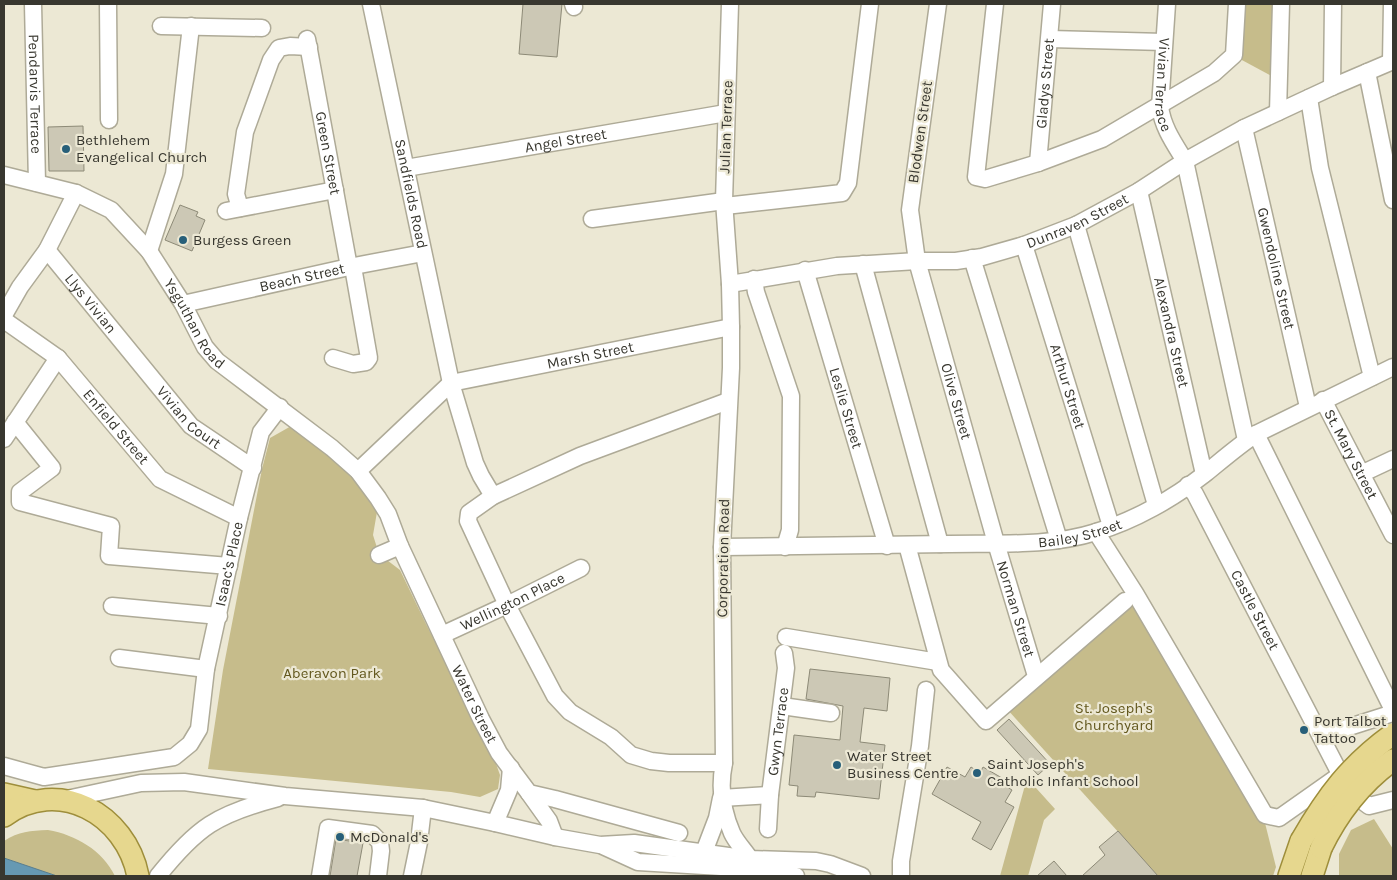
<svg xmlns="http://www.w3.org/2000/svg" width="1397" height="880" font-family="Karla,sans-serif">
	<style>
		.green { fill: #c6bc8b }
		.water { fill: #6699b3; stroke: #587c8b }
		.building { fill: #ccc8b5; stroke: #8d8a77 }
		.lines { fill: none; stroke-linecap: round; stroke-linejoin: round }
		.minor-casing { stroke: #aeaa97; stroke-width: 19 }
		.major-casing { stroke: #9e8e3b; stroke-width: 24 }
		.minor { stroke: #fff; stroke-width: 16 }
		.major { stroke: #e6d78e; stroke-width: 21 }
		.major-bridge-casing { stroke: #9e8e3b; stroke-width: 24; stroke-linecap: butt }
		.major-bridge { stroke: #e6d78e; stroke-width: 21 }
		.poi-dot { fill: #275f79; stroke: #ece8d4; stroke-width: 2 }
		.labels { text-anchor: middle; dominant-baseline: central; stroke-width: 4.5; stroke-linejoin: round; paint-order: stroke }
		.street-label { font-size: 15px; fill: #38372f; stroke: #ece8d4 }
		.poi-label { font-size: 15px; fill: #38372f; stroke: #ece8d4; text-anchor: start }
		.park-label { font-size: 15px; fill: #63581e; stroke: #ece8d4 }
	</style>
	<rect width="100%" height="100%" fill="#ece8d4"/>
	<g class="green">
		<path d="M 1238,4 L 1278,4 L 1275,78 L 1240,59 Z"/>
		<path d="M 293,425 L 330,456 L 353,479 L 377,512 L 373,535 L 379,554 L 400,570 L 427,626 L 494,758 L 500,775 L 498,789 L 480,797 L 451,792 L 208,769 L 223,670 L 262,469 L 270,438 Z"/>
		<path d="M 1133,601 L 1265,823 L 1276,867 L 1273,876 L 1158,876 L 1007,709 Z"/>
		<path d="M 1027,778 L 1055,809 L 1044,820 L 1028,876 L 1000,876 Z"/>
		<path d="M 1374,819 L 1393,849 L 1393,876 L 1339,876 L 1339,854 L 1351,830 Z"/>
		<path d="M 48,830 C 76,835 102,850 115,876 L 57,876 L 4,858 L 4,841 C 19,831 30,831 48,830 Z"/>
	</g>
	<path class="water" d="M 4,858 L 57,876 L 4,876 Z"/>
	<g class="building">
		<path d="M 523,4 L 562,4 L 557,57 L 519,54 Z"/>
		<path d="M 83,126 L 84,171 L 49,171 L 48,127 Z"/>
		<path d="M 180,205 L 198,212 L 196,216 L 205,220 L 192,251 L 165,240 Z"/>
		<path d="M 810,669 L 890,678 L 887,711 L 864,708 L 860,742 L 885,745 L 879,799 L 816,792 L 815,797 L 797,796 L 798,786 L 789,785 L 794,735 L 840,740 L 843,706 L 806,699 Z"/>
		<path d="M 1009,719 L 1050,764 L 1038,775 L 997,730 Z"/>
		<path d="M 947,767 L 965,777 L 971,767 L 980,773 L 983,767 L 1002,778 L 999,782 L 1012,790 L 1005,802 L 1014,807 L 991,850 L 972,839 L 981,822 L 932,794 Z"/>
		<path d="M 1118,831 L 1158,876 L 1082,876 L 1105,855 L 1099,847 Z"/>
		<path d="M 336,839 L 363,843 L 357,876 L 330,876 Z"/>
		<path d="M 1054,861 L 1067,876 L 1037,876 Z"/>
	</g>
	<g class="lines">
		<defs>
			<g id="minor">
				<path id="s1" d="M 33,4 L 37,183"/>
				<path d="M 108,4 L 109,120"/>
				<path id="s2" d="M 371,4 L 451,383 L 475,463 L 481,476 L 493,496"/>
				<path d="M 573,4 L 574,7"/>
				<path d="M 730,4 L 724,201 L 730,284 L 731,327 L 731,368 L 722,547 L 724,763 C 719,787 722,810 732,833 C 736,842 745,851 750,859"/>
				<path id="s3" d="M 938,4 L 910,210 L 917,261 L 996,543 L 1036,676"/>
				<path d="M 995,4 L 976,177 L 985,179 L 1038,163 L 1102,139 L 1214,73 L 1234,55 L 1237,4"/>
				<path id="s4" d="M 1167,4 L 1160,107 C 1163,128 1174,143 1185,161 L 1246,440"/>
				<path d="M 161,26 L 262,28"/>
				<path id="s5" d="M 307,39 L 349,267"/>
				<path d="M 1050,39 L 1164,42"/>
				<path d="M 1391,62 L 1392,4"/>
				<path d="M 1367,72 L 1393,200"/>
				<path d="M 1332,87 L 1333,4"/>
				<path d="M 1309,98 L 1320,168 L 1372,377"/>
				<path d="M 1278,112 L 1281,4"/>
				<path id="s6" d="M 1244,128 L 1308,407"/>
				<path id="s7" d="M 1038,163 L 1052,4"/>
				<path id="s8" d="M 406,168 L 726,113"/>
				<path id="s9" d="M 4,175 L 76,193 L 111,210 L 149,251 L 183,304 L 205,347 L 217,361 L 332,448 L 358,471 L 378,498 L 388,514 L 400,546 L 481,719 L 499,753 L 529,793 L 555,799 L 679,833"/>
				<path id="s10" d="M 1139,191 L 1204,474"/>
				<path d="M 725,206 L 842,193 L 848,183 L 870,4"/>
				<path d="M 240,208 L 236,194 L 245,132 L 271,60 L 279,48 L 290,46 L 309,47"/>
				<path d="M 226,211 L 335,190"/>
				<path d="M 592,219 L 724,201"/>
				<path d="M 1076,225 L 1156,505"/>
				<path id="s11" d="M 1024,245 L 1111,526"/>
				<path id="s12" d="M 47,250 L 191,426 L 253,468"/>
				<path d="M 149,251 L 174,174 L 191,26"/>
				<path d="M 972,258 L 1059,540"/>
				<path d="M 863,264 L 940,544"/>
				<path id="s13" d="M 805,270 L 887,546"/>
				<path d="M 754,279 L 756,292 L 791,396 L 790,530 L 785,547"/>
				<path id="s14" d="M 730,284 L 837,266 L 917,261 L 956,261 L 982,257 L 1024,245 L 1076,225 L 1139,191 L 1185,161 L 1244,128 L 1332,87 L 1393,61"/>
				<path id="s15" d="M 183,304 L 349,267 L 423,253"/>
				<path d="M 4,315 L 20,287 L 47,250 L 76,193"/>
				<path id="s16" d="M 4,320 L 58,358 L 160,479 L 239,518"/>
				<path d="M 333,358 L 353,364 L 366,362 L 369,358 L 353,267"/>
				<path id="s17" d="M 451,383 L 731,327"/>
				<path id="s18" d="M 1323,400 L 1393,535"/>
				<path d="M 15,422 L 52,468 L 20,492 L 20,502 L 111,526 L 109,556 L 229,566"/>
				<path d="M 1256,434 L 1393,710"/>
				<path d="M 4,439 L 58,358"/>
				<path d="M 358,471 L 451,383"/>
				<path d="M 1361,474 L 1393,459"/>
				<path id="s19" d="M 1188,485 L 1195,494 L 1349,791 L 1369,806 L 1393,800"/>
				<path d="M 1096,532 L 1135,593 L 1265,815 L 1279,818 L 1340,775"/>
				<path d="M 907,545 L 941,670 L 986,721 L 1125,601"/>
				<path id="s20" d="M 722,547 C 798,546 873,545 949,544 C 997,543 1049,547 1096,532 C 1134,521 1174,498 1206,473 C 1222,460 1238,446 1256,434 L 1393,367"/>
				<path d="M 379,555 L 400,546"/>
				<path d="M 112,606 L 219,616"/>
				<path id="s21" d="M 442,635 L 507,605 L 581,568"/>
				<path d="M 786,637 L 938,662"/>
				<path d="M 119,658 L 206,669"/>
				<path d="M 782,706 L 831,713"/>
				<path d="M 1321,736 L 1393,713"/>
				<path d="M 724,763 L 669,763 L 651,761 L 631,755 L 611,737 L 570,712 L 555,696 L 507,605 L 468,521 L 469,513 L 493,496 L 580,456 L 728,401"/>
				<path id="s22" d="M 4,766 L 44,777 L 174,757 L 190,744 L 199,729 L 206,669 L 239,518 L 261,432 L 280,407"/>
				<path d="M 529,793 L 549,821 L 555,837"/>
				<path d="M 62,800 L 141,783 L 184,782 L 285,796 L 423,808 L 495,823 L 555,837 L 600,845 L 634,843 L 750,859 L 816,861 L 830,864 L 862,876"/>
				<path d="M 495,823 L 509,790 L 511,768"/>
				<path id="s23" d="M 768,829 L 770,795 L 786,668 L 784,653"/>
				<path d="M 603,846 L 638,862 L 721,867 L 796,876"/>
				<path d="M 711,858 L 704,852 L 717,818 L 721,798 L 770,795"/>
				<path d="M 158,876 C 197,827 217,814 278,798"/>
				<path d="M 320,876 L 328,828 L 372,834 L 380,842 L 381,851 L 378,876"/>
				<path d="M 412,876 L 419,842 L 423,808"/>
				<path d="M 901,876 L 901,861 L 920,746 L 926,690"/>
			</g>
			<g id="major">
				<path d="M 4,794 L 35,801"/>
				<path d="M 4,816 C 58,776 126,814 138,876"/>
				<path d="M 1289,876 L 1301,841"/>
				<path d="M 1312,876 L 1321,848"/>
			</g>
		</defs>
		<use href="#minor" class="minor-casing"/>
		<use href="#major" class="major-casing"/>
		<use href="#minor" class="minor"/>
		<use href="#major" class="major"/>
		<defs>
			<g id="major-bridge">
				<path d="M 1301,841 C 1327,796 1350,765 1393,734"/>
				<path d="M 1321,848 C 1338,813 1361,783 1393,760"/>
			</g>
		</defs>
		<use href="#major-bridge" class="major-bridge-casing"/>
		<use href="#major-bridge" class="major-bridge"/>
	</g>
	<g class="poi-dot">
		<circle cx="66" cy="149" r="5"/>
		<circle cx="183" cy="240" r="5"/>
		<circle cx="1304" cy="730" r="5"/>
		<circle cx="837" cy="765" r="5"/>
		<circle cx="977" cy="773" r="5"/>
		<circle cx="340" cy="837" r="5"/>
	</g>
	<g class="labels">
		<g class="street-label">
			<text stroke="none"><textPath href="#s7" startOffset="80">Gladys Street</textPath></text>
			<text stroke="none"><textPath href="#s4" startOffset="81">Vivian Terrace</textPath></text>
			<text stroke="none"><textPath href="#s1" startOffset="90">Pendarvis Terrace</textPath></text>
			<text transform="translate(726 127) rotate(-88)">Julian Terrace</text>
			<text transform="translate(920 132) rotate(-82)">Blodwen Street</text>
			<text stroke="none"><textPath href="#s8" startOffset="162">Angel Street</textPath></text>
			<text stroke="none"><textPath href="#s5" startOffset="116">Green Street</textPath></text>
			<text stroke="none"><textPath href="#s2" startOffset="194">Sandfields Road</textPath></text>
			<text stroke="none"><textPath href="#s14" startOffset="356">Dunraven Street</textPath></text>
			<text stroke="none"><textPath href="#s6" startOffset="144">Gwendoline Street</textPath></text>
			<text stroke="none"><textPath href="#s15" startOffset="122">Beach Street</textPath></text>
			<text stroke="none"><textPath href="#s12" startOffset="69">Llys Vivian</textPath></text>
			<text stroke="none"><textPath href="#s9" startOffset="255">Ysguthan Road</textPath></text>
			<text stroke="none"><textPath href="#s10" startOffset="145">Alexandra Street</textPath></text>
			<text stroke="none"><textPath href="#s17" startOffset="142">Marsh Street</textPath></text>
			<text stroke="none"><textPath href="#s11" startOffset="148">Arthur Street</textPath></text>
			<text stroke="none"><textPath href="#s3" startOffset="405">Olive Street</textPath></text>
			<text stroke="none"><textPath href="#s13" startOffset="144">Leslie Street</textPath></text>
			<text stroke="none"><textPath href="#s12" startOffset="220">Vivian Court</textPath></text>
			<text stroke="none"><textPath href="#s16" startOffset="156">Enfield Street</textPath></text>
			<text stroke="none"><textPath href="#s18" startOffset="61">St. Mary Street</textPath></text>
			<text stroke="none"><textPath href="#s20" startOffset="359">Bailey Street</textPath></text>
			<text transform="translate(723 558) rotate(-89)">Corporation Road</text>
			<text stroke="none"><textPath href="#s22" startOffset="379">Isaac's Place</textPath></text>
			<text stroke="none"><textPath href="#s21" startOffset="78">Wellington Place</textPath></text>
			<text stroke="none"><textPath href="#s3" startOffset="621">Norman Street</textPath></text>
			<text stroke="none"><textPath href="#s19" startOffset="142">Castle Street</textPath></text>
			<text stroke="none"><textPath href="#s9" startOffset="739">Water Street</textPath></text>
			<text stroke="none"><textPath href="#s23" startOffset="98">Gwyn Terrace</textPath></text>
		</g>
		<g class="poi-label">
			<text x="76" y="140">Bethlehem<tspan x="76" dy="17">Evangelical Church</tspan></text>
			<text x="193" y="240">Burgess Green</text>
			<text x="1314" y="721">Port Talbot<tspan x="1314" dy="17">Tattoo</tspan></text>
			<text x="847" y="756">Water Street<tspan x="847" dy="17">Business Centre</tspan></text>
			<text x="987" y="764">Saint Joseph's<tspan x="987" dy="17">Catholic Infant School</tspan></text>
			<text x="350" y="837">McDonald's</text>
		</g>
		<g class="park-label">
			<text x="332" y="673">Aberavon Park</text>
			<text x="1114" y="708">St. Joseph's<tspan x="1114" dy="17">Churchyard</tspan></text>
		</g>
	</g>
	<rect width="1397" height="880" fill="none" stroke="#38372f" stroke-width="10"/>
</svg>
